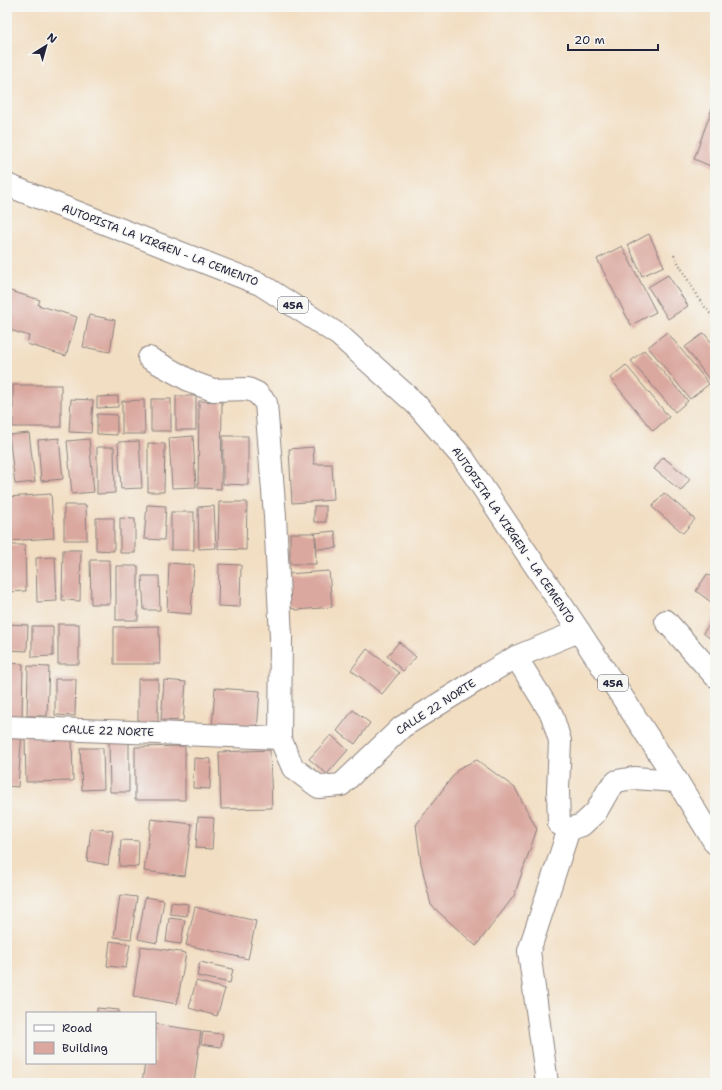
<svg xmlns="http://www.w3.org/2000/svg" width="722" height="1090" font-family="'Shantell Sans',sans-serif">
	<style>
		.building { fill: #daa89f }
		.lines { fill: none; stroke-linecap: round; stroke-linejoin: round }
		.minor-casing { stroke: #8a807e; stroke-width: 24 }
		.major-casing { stroke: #8a807e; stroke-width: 24 }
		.path { stroke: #8a807e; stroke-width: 2.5; stroke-dasharray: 1 3; stroke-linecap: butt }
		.minor { stroke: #fff; stroke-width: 22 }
		.major { stroke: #fff; stroke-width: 22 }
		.labels { text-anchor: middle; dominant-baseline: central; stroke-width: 3; stroke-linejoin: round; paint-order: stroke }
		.shield { fill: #f6f6f2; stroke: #626272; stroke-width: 1 }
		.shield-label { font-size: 10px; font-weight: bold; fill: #22223b }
		.street-label { font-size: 11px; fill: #22223b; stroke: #f6f6f2 }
	</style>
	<rect width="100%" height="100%" fill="#f6f6f2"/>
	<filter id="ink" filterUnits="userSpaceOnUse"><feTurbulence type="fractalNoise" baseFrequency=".025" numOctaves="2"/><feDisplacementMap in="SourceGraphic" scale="8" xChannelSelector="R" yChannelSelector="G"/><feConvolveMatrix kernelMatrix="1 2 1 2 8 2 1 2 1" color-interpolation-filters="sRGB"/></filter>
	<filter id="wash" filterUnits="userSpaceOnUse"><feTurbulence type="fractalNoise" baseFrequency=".012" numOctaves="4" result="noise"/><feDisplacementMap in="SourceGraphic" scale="16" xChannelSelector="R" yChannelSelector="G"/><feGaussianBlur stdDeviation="0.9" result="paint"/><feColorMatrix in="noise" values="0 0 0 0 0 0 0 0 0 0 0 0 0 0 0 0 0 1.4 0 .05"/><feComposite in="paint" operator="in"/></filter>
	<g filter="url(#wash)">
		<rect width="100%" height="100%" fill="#f2dec2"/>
		<g id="blocks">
			<g class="building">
				<path d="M 715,100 L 715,168 L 694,159 Z"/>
				<path d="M 649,234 L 664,266 L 642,276 L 628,245 Z"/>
				<path d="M 622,246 L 656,312 L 631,325 L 597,259 Z"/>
				<path d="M 668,275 L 688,306 L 668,319 L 648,287 Z"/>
				<path d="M 7,290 L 40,300 L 38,305 L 77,317 L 66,356 L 27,344 L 29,336 L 7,329 Z"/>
				<path d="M 89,315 L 115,320 L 110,352 L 83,347 Z"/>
				<path d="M 667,332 L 709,384 L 690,399 L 648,347 Z"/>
				<path d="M 704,333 L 715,347 L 715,379 L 711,382 L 685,347 Z"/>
				<path d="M 644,350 L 688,401 L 675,412 L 631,361 Z"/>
				<path d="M 626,365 L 669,417 L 653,431 L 610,378 Z"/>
				<rect x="13" y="385" width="48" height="42"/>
				<path d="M 118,396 L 118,407 L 97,408 L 97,397 Z"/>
				<rect x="176" y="396" width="20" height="34"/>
				<path d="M 71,399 L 93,400 L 91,433 L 69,432 Z"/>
				<rect x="151" y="399" width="20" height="32"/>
				<path d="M 144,400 L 145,434 L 122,434 L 122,401 Z"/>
				<path d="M 199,401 L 222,402 L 221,489 L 198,488 Z"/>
				<path d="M 97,414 L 117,415 L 117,435 L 97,434 Z"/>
				<path d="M 29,433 L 35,482 L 15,484 L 9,435 Z"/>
				<path d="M 193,436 L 196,487 L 172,488 L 169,438 Z"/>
				<path d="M 223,436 L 248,436 L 248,485 L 223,484 Z"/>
				<path d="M 59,438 L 63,479 L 41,481 L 38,440 Z"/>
				<path d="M 89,439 L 94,492 L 72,494 L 67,441 Z"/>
				<path d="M 139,441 L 142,488 L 121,489 L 118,442 Z"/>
				<path d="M 148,443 L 165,444 L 164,492 L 148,492 Z"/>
				<path d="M 97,447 L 114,447 L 115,493 L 97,494 Z"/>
				<path d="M 313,447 L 314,464 L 332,464 L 334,500 L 292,503 L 289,449 Z"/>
				<path d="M 663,457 L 690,479 L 681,491 L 654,469 Z"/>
				<path d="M 664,493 L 695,519 L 683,533 L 652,507 Z"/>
				<path d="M 51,494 L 54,538 L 8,541 L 7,497 Z"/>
				<path d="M 219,502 L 247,502 L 246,550 L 218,549 Z"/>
				<path d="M 64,505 L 86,505 L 87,540 L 64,540 Z"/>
				<path d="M 147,505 L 166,506 L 164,540 L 144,539 Z"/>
				<path d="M 214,506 L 216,548 L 199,549 L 198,507 Z"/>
				<rect x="314" y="506" width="12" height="16"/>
				<rect x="171" y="512" width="23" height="38"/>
				<path d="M 96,518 L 114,518 L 114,551 L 96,550 Z"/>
				<path d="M 120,518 L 135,519 L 135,553 L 120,553 Z"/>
				<path d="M 335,531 L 337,548 L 317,549 L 315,533 Z"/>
				<path d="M 290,533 L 315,533 L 316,564 L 290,564 Z"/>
				<path d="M 7,545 L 25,545 L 26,591 L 7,592 Z"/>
				<path d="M 63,550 L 81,550 L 80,601 L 62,600 Z"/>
				<path d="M 55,557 L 57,601 L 37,602 L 36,558 Z"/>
				<path d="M 90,560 L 109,560 L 110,604 L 91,604 Z"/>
				<path d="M 169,563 L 194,565 L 191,614 L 167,612 Z"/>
				<path d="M 219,564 L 241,565 L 240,607 L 218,606 Z"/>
				<rect x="116" y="566" width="22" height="54"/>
				<path d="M 329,571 L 332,607 L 297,610 L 284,605 L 287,574 Z"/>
				<path d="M 707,574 L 715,580 L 715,605 L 696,591 Z"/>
				<path d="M 142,576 L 159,576 L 160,610 L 144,610 Z"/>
				<path d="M 715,617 L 715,642 L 703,633 Z"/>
				<path d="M 7,624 L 28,625 L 27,651 L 7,650 Z"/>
				<rect x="58" y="624" width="21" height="40"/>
				<path d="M 32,626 L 53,626 L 53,656 L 32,657 Z"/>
				<path d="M 159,626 L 160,664 L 114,664 L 114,627 Z"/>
				<path d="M 399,642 L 416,657 L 403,671 L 387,656 Z"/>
				<path d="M 367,649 L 399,673 L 382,694 L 351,670 Z"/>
				<path d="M 7,663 L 23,664 L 22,718 L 7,718 Z"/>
				<path d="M 28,666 L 49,667 L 47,716 L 27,716 Z"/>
				<path d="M 55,679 L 76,679 L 75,716 L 55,715 Z"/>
				<rect x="138" y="679" width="20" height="45"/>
				<path d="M 164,680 L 186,682 L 183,721 L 161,720 Z"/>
				<path d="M 215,688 L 260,691 L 257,732 L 212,728 Z"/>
				<path d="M 353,710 L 370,723 L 355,744 L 337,731 Z"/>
				<path d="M 7,729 L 22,730 L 18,787 L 7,786 Z"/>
				<path d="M 25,735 L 72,735 L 73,781 L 26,782 Z"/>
				<path d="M 331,735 L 348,750 L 327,774 L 309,759 Z"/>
				<path d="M 109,740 L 129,741 L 129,792 L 110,792 Z"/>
				<path d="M 185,746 L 185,800 L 135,800 L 135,747 Z"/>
				<path d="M 80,748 L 103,748 L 104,789 L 82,790 Z"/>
				<path d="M 270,750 L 272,808 L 221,809 L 219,752 Z"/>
				<path d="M 194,758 L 211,759 L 210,789 L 193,788 Z"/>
				<path d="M 477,760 L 515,788 L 537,829 L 514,896 L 476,946 L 431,905 L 421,863 L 416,825 L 459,768 Z"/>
				<path d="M 198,817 L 214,818 L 212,849 L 196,848 Z"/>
				<path d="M 151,819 L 192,824 L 185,876 L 144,871 Z"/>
				<path d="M 91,828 L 113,831 L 108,865 L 87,861 Z"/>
				<path d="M 121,840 L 139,841 L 138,867 L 119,866 Z"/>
				<path d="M 120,895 L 137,897 L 131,939 L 114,937 Z"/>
				<path d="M 145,897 L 164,900 L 157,943 L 138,939 Z"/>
				<path d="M 171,902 L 188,904 L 187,916 L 170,914 Z"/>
				<path d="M 195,907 L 256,921 L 248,959 L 186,945 Z"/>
				<path d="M 169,918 L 185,920 L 181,944 L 166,942 Z"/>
				<path d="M 110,941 L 130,944 L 126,968 L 107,966 Z"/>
				<path d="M 141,946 L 186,953 L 177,1004 L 133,996 Z"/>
				<path d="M 200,962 L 233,969 L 230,983 L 197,976 Z"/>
				<path d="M 196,981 L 225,989 L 217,1016 L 189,1008 Z"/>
				<path d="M 97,1008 L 119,1010 L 119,1013 L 97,1013 Z"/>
				<path d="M 155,1024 L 201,1031 L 194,1083 L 142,1083 L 145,1063 L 155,1063 Z"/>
				<path d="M 203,1032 L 223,1034 L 221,1047 L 201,1044 Z"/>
			</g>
		</g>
	</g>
	<g filter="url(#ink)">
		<use href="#blocks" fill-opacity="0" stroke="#8a807e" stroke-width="1"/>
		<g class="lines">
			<defs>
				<g id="minor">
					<path d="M 149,358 L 194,383 L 213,390 L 248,389 L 257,393 L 266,403 L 275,516 L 281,637 L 280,738 L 293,768 L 319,787 L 341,785 L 402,727 L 487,674 L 516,657 L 579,631"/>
					<path d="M 666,621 L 715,676"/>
					<path d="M 516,657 L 552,715 L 560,741 L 558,790 L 559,824 L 569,829 L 582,825 L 596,812 L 609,789 L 617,781 L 634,778 L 677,781"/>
					<path d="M 7,727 L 280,738"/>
					<path d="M 547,1083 L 529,951 L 569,829"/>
				</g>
				<path id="major" d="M 7,185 L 260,284 L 339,335 L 416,404 L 463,458 L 579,631 L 677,781 L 715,843"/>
			</defs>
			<use href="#minor" class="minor-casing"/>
			<use href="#major" class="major-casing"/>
			<path class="path" d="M 674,255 L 698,298 L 715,320"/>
			<use href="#minor" class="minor"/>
			<use href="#major" class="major"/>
		</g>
	</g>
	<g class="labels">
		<g class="shield">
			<rect x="278" y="297" width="30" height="16" rx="3"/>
			<rect x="598" y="675" width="30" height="16" rx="3"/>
		</g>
		<g class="shield-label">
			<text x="293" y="305">45A</text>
			<text x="613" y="683">45A</text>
		</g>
		<g class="street-label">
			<text transform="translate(160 245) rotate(21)">AUTOPISTA LA VIRGEN - LA CEMENTO</text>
			<text transform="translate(513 535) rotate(56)">AUTOPISTA LA VIRGEN - LA CEMENTO</text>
			<text transform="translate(436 707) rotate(-33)">CALLE 22 NORTE</text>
			<text transform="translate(108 731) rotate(2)">CALLE 22 NORTE</text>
		</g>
	</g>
	<rect width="722" height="1090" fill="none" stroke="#f6f6f2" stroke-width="24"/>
	<rect x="26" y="1012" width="130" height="52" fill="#f6f6f2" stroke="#a1a1a9"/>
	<rect x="34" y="1025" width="20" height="6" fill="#ffffff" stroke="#a1a1a9"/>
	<text x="62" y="1032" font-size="12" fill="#22223b">Road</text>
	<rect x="34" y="1042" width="20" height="12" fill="#daa89f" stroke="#a1a1a9"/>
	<text x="62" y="1052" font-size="12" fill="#22223b">Building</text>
	<g transform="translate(46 46) rotate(37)" stroke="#f6f6f2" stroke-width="3" paint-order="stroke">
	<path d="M0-3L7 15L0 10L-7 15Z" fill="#22223b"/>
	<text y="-6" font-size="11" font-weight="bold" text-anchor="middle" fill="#22223b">N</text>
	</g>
	<path d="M568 44v6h90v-6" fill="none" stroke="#22223b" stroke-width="2"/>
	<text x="574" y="44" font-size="12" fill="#22223b" stroke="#f6f6f2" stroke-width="3" paint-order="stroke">20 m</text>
</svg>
